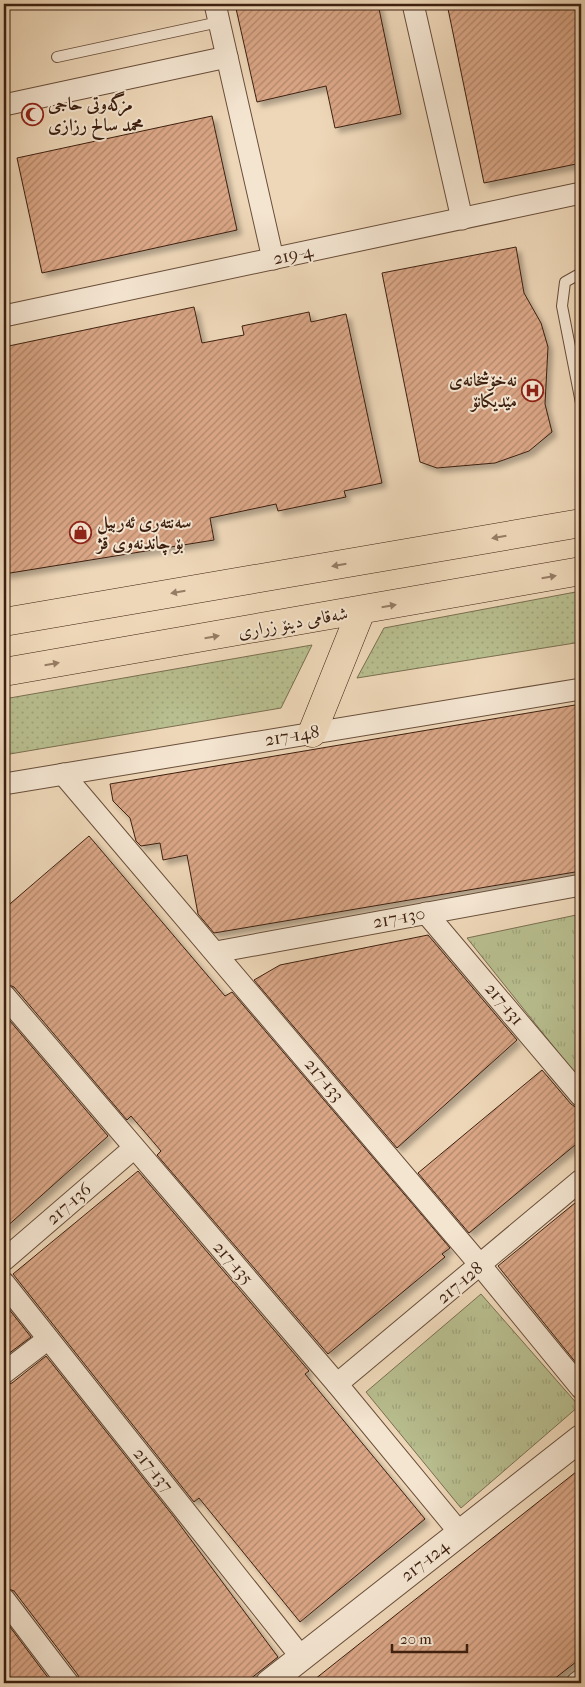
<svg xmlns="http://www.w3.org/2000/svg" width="585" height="1687" font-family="'IM FELL French Canon',Amiri,serif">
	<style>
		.grass { fill: url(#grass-tufts); stroke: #7a6f50 }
		.park { fill: url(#park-dots); stroke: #7a6f50 }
		.building { fill: url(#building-hatch); stroke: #3d2010; filter: url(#shadow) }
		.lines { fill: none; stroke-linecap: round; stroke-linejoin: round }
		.service-casing { stroke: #694e3a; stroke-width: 12 }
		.minor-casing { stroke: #694e3a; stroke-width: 23 }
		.tertiary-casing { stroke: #694e3a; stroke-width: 28 }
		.primary-casing { stroke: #3d2010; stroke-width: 29 }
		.service { stroke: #f4e5d1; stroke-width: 10 }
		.minor { stroke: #f4e5d1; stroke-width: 21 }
		.tertiary { stroke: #f4e5d1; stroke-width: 26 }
		.primary { stroke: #eed7b8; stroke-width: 28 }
		.oneway { fill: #967c64 }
		.labels { text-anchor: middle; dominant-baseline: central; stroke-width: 4; stroke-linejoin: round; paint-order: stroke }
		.poi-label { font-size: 18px; font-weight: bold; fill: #3d2010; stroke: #f4e5d1; text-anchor: start }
		.street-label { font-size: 18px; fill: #3d2010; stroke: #f4e5d1 }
	</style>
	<defs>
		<pattern id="grass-tufts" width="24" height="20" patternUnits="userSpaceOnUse" patternTransform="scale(1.25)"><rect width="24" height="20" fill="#b8be8f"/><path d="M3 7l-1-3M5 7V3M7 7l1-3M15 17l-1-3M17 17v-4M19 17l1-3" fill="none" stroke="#9fa37a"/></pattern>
		<pattern id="park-dots" width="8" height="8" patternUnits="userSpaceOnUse" patternTransform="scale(1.25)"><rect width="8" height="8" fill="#b8be8f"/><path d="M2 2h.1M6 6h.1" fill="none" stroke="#9fa37a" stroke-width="1.8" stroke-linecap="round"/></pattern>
		<pattern id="building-hatch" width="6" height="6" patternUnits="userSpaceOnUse" patternTransform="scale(1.25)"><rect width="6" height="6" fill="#daa686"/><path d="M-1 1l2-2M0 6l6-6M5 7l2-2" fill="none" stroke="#b2876c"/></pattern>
		<filter id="shadow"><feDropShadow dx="4.5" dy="4.5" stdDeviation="2.5" flood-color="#0004"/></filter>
	</defs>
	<rect width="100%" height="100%" fill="#eed7b8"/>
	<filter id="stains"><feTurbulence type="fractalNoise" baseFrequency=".004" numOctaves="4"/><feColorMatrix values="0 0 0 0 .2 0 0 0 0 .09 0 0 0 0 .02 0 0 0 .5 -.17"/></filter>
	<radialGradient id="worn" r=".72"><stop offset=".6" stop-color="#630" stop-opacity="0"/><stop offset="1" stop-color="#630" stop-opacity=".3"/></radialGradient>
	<g class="grass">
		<path d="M 581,914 L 581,1081 L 467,938 Z"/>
		<path d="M 481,1294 L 579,1406 L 461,1508 L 366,1392 Z"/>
	</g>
	<g class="park">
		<path d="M 581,591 L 581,642 L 357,678 L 384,628 Z"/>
		<path d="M 312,645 L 281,708 L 4,755 L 4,699 Z"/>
	</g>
	<g class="building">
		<path d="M 235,4 L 378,4 L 401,114 L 335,128 L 326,86 L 257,102 Z"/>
		<path d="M 447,4 L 581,4 L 581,163 L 484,183 Z"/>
		<path d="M 212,116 L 237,230 L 42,273 L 17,158 Z"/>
		<path d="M 516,247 L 524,293 L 541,323 L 548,347 L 545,404 L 552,432 L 529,451 L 495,463 L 437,468 L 420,462 L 382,273 Z"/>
		<path d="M 194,307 L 202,343 L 244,335 L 242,326 L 309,312 L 311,322 L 346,314 L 382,483 L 344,491 L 346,497 L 278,511 L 276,504 L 210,518 L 214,540 L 4,574 L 4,347 Z"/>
		<path d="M 581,704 L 581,871 L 214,933 L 198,914 L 187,855 L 163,860 L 160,843 L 141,846 L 136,841 L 130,818 L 113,801 L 110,784 Z"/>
		<path d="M 89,836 L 225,996 L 232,992 L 450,1248 L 442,1254 L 445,1257 L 328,1354 L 157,1155 L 161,1151 L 131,1116 L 127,1120 L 14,987 L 4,983 L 4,909 Z"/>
		<path d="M 428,935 L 517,1040 L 397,1148 L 254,980 L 280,965 Z"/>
		<path d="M 4,1014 L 108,1136 L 4,1229 Z"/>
		<path d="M 542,1070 L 571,1104 L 581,1111 L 581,1140 L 469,1233 L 418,1173 Z"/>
		<path d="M 138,1171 L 309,1371 L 305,1374 L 425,1519 L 300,1622 L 199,1498 L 194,1502 L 13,1274 Z"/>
		<path d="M 581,1198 L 581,1369 L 498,1266 Z"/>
		<path d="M 4,1303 L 31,1337 L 4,1357 Z"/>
		<path d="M 46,1356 L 174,1517 L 278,1657 L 245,1683 L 80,1683 L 78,1675 L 14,1591 L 4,1587 L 4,1385 L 12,1383 Z"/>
		<path d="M 581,1468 L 581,1658 L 549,1683 L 310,1683 Z"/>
		<path d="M 4,1619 L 52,1683 L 4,1683 Z"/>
	</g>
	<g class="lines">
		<defs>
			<g id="service">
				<path d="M 57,57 L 219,22"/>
				<path d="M 581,273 L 565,282 L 562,306 L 581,403"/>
			</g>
			<g id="minor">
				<path d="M 215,4 L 273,259"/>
				<path d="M 413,4 L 462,219"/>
				<path d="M 4,105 L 227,57"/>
				<path d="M 4,316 L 581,193"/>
				<path d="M 63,774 L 481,1266 L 581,1388"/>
				<path d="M 4,784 L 581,689"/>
				<path d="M 426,913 L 581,1096"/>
				<path d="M 216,952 L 581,885"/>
				<path d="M 4,995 L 337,1384 L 460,1533"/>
				<path d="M 4,1260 L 134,1148"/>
				<path d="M 4,1283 L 302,1658"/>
				<path d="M 4,1373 L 48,1339"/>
				<path d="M 337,1384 L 581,1180"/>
				<path d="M 4,1599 L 68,1683"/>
				<path d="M 577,1683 L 581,1680"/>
			</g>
			<path id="tertiary" d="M 269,1683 L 581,1438"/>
			<g id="primary">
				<path d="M 4,622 L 581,523"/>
				<path d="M 4,672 L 581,571"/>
				<path d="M 312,733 L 361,611"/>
			</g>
		</defs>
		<use href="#service" class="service-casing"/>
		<use href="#minor" class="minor-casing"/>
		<use href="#tertiary" class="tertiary-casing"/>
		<use href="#primary" class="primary-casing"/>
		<use href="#service" class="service"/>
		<use href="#minor" class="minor"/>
		<use href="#tertiary" class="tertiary"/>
		<use href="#primary" class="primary"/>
	</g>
	<defs><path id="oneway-solid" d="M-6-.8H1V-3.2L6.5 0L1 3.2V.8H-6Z" transform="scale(1.25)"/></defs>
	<g class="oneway">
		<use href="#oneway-solid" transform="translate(499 537) rotate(170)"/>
		<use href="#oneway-solid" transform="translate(339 565) rotate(170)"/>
		<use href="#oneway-solid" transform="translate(549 577) rotate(-10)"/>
		<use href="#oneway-solid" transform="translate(178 592) rotate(170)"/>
		<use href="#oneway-solid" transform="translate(389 606) rotate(-10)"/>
		<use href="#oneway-solid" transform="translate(212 637) rotate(-10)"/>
		<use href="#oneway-solid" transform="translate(52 664) rotate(-10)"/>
	</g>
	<defs>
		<symbol id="mosque-ring" viewBox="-11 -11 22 22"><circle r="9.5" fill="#f4e5d1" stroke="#8f2418" stroke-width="1.5"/><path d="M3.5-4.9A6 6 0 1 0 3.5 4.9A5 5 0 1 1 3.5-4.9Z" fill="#8f2418"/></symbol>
		<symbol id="hospital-ring" viewBox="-11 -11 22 22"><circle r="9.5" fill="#f4e5d1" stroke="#8f2418" stroke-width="1.5"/><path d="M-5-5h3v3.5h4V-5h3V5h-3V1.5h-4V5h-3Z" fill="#8f2418"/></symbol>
		<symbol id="shop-ring" viewBox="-11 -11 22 22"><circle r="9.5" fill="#f4e5d1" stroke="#8f2418" stroke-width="1.5"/><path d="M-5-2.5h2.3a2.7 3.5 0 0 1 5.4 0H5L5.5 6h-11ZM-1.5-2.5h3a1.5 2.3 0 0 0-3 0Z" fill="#8f2418"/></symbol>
	</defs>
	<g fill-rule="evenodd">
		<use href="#mosque-ring" x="20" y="102" width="25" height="25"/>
		<use href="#hospital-ring" x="520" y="378" width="25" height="25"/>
		<use href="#shop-ring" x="68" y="520" width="25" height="25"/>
	</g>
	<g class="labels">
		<g class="poi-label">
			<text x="48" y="104">مزگەوتی حاجی<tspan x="48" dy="21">محمد سالح رزازی</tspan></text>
			<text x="517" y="380" text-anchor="end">نەخۆشخانەی<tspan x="517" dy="21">مێدیکانۆ</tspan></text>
			<text x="97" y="522">سەنتەری ئەربیل<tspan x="97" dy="21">بۆ چاندنەوی قژ</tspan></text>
		</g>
		<g class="street-label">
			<text transform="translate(293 255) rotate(-12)">219-4</text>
			<text transform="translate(293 623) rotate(-10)">شەقامی دینۆ زراری</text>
			<text transform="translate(292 736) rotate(-9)">217-148</text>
			<text transform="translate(399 918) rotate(-10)">217-130</text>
			<text transform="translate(504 1004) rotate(50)">217-131</text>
			<text transform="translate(324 1080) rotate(50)">217-133</text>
			<text transform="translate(69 1204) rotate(-41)">217-136</text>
			<text transform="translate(233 1263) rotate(49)">217-135</text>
			<text transform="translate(460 1283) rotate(-40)">217-128</text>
			<text transform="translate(153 1470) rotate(51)">217-137</text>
			<text transform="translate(425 1561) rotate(-38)">217-124</text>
		</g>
	</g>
	<rect width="585" height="1687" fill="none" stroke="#eed7b8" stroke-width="20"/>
	<rect x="5" y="5" width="575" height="1677" fill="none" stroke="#3d2010" stroke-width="2.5"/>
	<rect x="10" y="10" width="565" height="1667" fill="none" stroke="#3d2010"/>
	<path d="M392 1644v8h75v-8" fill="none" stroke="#3d2010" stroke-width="2.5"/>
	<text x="400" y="1644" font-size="15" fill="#3d2010" stroke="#f4e5d1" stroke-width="4" paint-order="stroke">20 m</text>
	<rect width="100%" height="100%" filter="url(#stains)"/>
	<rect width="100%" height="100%" fill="url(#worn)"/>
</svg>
